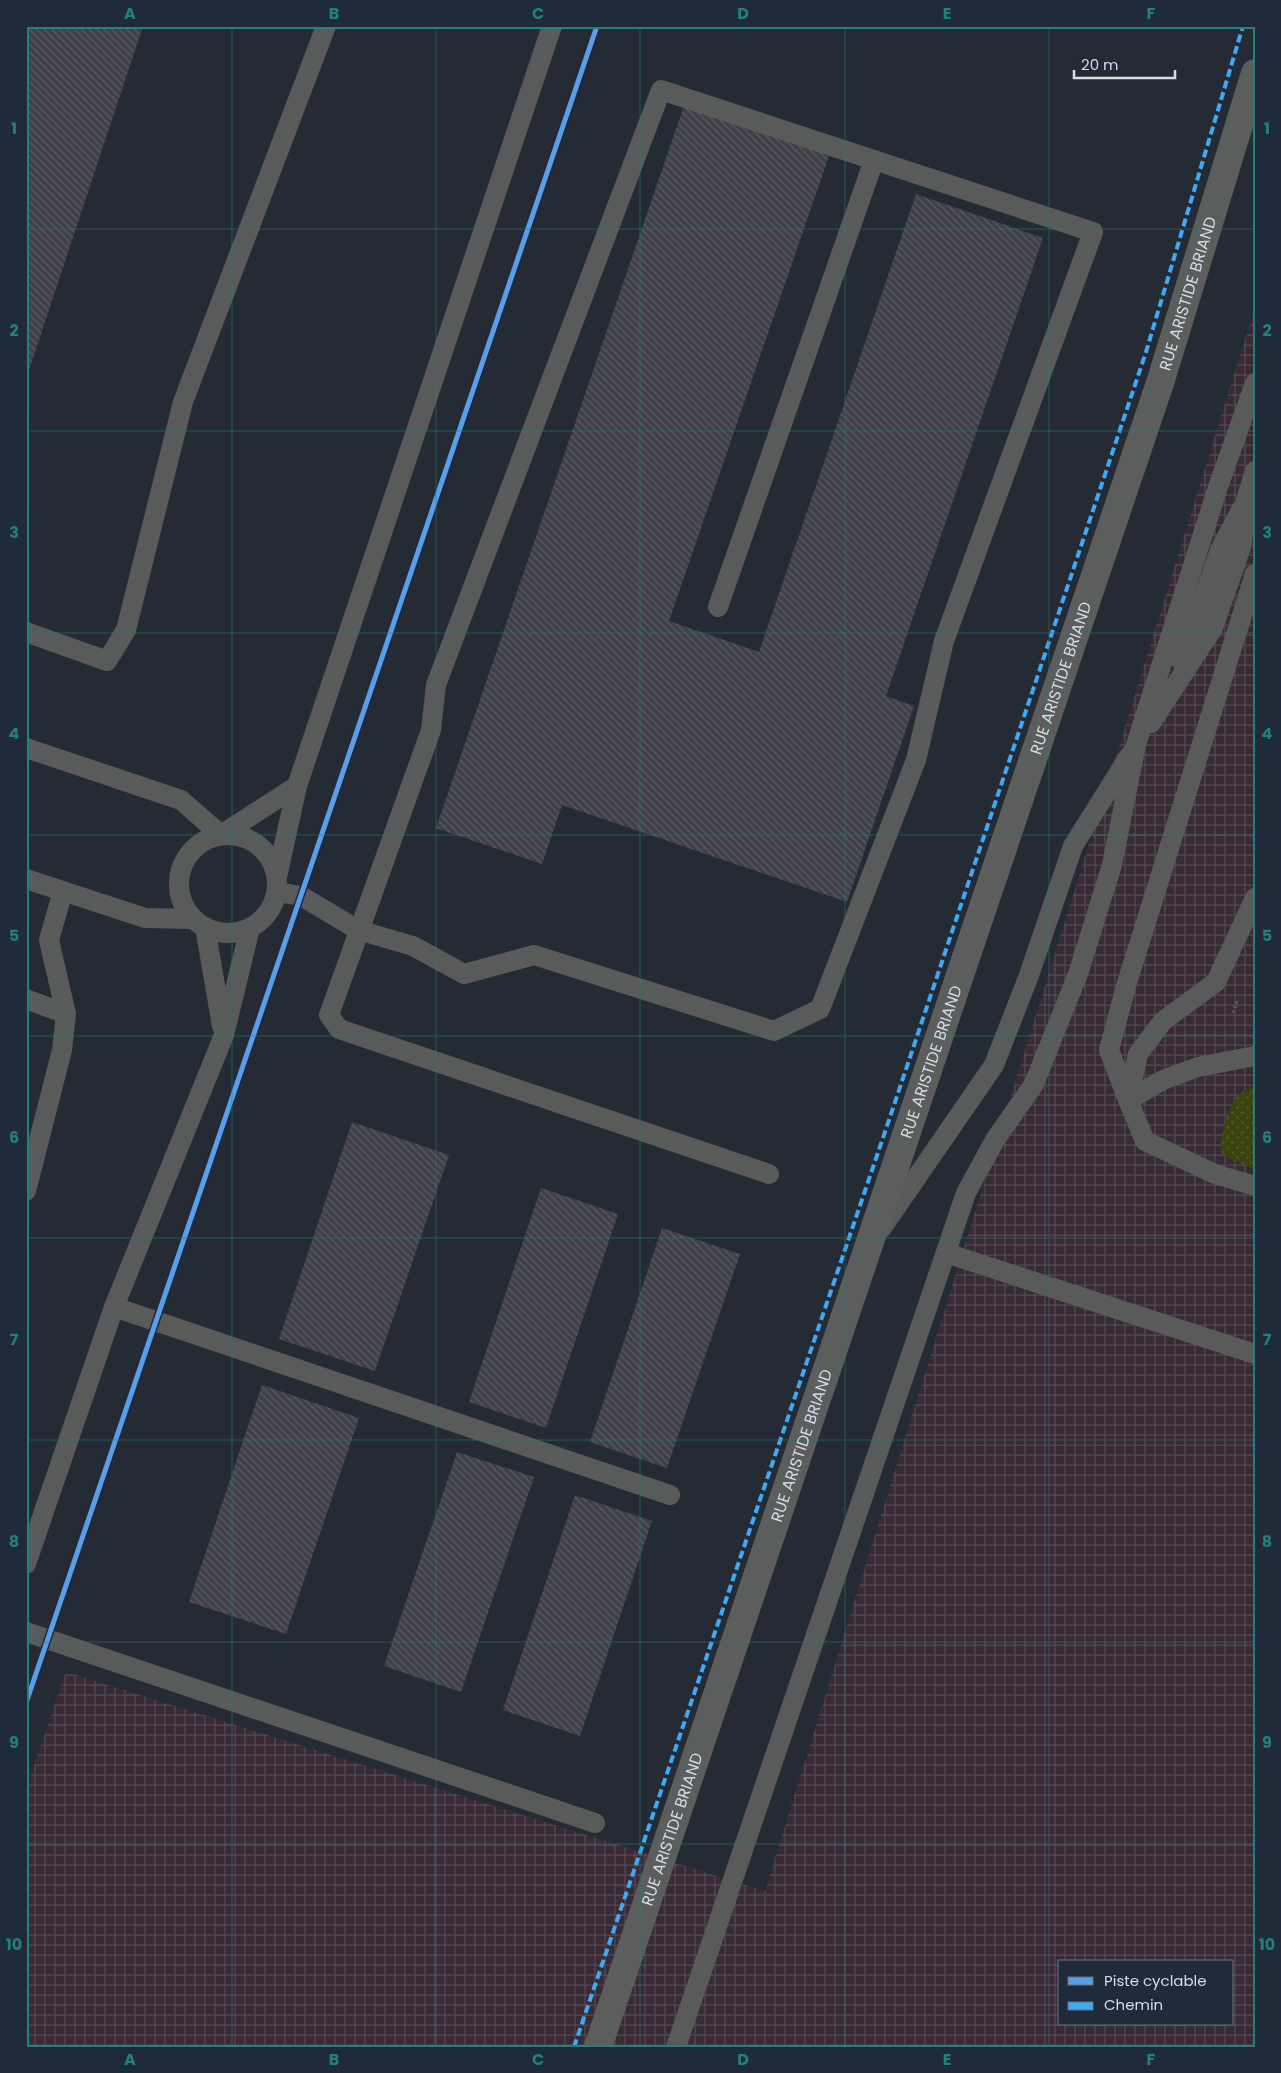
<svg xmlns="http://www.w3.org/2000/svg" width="1281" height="2073" font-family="Poppins,sans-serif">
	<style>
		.industrial { fill: url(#industrial-grid); fill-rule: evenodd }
		.grass { fill: url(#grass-dots) }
		.building { fill: url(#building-back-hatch) }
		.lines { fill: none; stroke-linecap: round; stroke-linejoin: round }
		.path { stroke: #56595a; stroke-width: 3; stroke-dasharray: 2.5 2.5; stroke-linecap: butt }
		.lane { stroke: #595b5b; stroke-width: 20 }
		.secondary { stroke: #5b5e5c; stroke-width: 28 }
		.quiet { stroke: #3fa9f5; stroke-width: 4; stroke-dasharray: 8 4; stroke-linecap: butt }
		.cycleway-casing { stroke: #1f2a3b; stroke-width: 8 }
		.cycleway { stroke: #5a9eea; stroke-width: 5 }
		.grid { fill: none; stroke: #23807a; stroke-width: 1; stroke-opacity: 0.55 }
		.labels { text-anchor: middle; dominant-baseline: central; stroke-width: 4.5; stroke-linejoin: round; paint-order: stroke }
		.street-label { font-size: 16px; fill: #d6dde8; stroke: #1f2a3b }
		.neatline { fill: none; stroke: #23807a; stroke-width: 2 }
		.grid-label { font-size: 16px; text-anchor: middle; font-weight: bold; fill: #23807a }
	</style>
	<defs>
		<pattern id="industrial-grid" width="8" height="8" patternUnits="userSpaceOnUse" patternTransform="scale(1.25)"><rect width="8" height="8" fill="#392b36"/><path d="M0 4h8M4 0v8" fill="none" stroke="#554953"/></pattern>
		<pattern id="grass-dots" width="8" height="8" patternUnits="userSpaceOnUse" patternTransform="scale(1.25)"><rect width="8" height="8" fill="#3b440e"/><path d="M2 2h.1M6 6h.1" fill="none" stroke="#575f31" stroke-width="1.8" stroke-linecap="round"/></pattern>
		<pattern id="building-back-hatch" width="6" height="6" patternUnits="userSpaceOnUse" patternTransform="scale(1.25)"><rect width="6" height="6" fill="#3f4048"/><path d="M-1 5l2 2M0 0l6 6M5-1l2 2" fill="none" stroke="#5a5b62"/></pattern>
	</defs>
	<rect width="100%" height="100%" fill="#252b35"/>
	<path class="industrial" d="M 1255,307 L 1255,2047 L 26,2047 L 26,1789 L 66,1672 L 765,1891 ZM 1060,1962 L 1232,1962 L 1232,2024 L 1060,2024 Z"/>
	<path class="grass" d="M 1255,1087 L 1255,1169 L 1231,1159 L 1221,1152 C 1220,1137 1228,1104 1240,1094 C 1244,1091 1250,1089 1255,1087 Z"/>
	<g class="building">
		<path d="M 26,26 L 143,26 L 27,376 L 26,376 Z"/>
		<path d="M 685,103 L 830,153 L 669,621 L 759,652 L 916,194 L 1043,238 L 886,696 L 914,706 L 847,902 L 562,805 L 542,864 L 436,828 Z"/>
		<path d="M 352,1122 L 449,1155 L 375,1371 L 279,1339 Z"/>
		<path d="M 541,1188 L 618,1214 L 546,1428 L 469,1402 Z"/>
		<path d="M 662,1228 L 740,1254 L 667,1468 L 590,1442 Z"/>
		<path d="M 262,1385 L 359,1418 L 286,1634 L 189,1602 Z"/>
		<path d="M 457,1452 L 534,1477 L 461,1692 L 384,1666 Z"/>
		<path d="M 575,1495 L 652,1521 L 580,1736 L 503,1710 Z"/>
	</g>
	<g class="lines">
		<path class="path" d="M 1233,1013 L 1237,1001"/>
		<g class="lane">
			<path d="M 1255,574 L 1126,986 L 1109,1050 L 1128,1100 L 1163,1080 L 1198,1067 L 1255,1056"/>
			<path d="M 718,607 L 874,160"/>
			<path d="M 26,632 L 107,661 L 126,630 L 183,402 L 326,26"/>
			<path d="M 1182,662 L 1220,550 L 1241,510"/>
			<path d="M 1151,723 L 1213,628 L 1242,544 L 1246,500 L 1255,471"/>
			<path d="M 26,748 L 181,800 L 221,835 L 297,786"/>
			<circle cx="228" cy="884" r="49"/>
			<path d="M 277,877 L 297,786 L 552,26"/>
			<path d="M 26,879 L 145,918 L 193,919"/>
			<path d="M 277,892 L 301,896 L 358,930 L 413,946 L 464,974 L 534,955 L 774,1031 L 820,1009 L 916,760 L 944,641 L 1093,232 L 661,90 L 436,685 L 431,730 L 329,1015 L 339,1029 L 769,1174"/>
			<path d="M 1255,898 L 1216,982 L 1163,1021 L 1138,1054 L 1128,1100 L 1145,1141 L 1215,1174 L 1255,1186"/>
			<path d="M 205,927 L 222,1026"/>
			<path d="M 26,999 L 66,1014"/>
			<path d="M 26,1191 L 62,1050 L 66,1014 L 49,940 L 63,891"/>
			<path d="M 881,1229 L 994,1065 L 1028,978 L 1073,846 L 1130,755"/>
			<path d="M 946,1253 L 1255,1354"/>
			<path d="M 114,1307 L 670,1495"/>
			<path d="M 26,1564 L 114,1307 L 224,1035 L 250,928"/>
			<path d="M 26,1632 L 595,1823"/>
			<path d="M 676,2047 L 966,1193 L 995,1140 L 1034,1084 L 1078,974 L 1112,865 L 1136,745 L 1218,487 L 1255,383"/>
		</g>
		<path class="secondary" id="s1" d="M 598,2047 L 1160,383 L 1255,73"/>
		<path class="quiet" d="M 574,2047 L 885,1132 L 1146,352 L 1243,26"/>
		<defs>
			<path id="cycleway" d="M 26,1703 L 597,26"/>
		</defs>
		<use href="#cycleway" class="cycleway-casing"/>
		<use href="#cycleway" class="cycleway"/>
	</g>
	<path class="grid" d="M 232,26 L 232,2047M 436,26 L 436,2047M 640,26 L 640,2047M 845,26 L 845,2047M 1049,26 L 1049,2047M 26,229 L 1255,229M 26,431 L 1255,431M 26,633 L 1255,633M 26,835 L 1255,835M 26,1036 L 1255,1036M 26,1238 L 1255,1238M 26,1440 L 1255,1440M 26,1642 L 1255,1642M 26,1844 L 1255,1844"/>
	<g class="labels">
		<g class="street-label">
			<text stroke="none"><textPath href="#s1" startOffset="1850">RUE ARISTIDE BRIAND</textPath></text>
			<text stroke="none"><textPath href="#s1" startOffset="1445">RUE ARISTIDE BRIAND</textPath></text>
			<text stroke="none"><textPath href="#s1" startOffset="1040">RUE ARISTIDE BRIAND</textPath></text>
			<text stroke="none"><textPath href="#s1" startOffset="635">RUE ARISTIDE BRIAND</textPath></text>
			<text stroke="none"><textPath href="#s1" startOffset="230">RUE ARISTIDE BRIAND</textPath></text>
		</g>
	</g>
	<rect width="1281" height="2073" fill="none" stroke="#1f2a3b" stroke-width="55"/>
	<rect x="1058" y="1960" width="175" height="65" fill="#1f2a3b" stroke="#687280"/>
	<rect x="1068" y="1977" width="25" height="8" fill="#5a9eea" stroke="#687280"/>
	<text x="1104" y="1986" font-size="15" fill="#d6dde8">Piste cyclable</text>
	<rect x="1068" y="2002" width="25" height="8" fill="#3fa9f5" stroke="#687280"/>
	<text x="1104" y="2010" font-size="15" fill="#d6dde8">Chemin</text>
	<path d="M1074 70v8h101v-8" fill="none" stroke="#d6dde8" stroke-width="2.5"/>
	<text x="1081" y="70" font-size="15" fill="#d6dde8" stroke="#1f2a3b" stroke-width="4" paint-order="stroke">20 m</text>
	<rect x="28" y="28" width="1226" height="2018" class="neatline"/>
	<g class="grid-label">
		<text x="130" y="19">A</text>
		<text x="334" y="19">B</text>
		<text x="538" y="19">C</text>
		<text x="743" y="19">D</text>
		<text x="947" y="19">E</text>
		<text x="1151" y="19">F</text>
		<text x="14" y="134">1</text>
		<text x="1267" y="134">1</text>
		<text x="14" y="336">2</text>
		<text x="1267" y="336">2</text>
		<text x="14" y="538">3</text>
		<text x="1267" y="538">3</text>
		<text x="14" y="739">4</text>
		<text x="1267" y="739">4</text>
		<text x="14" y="941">5</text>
		<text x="1267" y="941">5</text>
		<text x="14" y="1143">6</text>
		<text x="1267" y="1143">6</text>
		<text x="14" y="1345">7</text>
		<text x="1267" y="1345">7</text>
		<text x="14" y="1547">8</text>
		<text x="1267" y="1547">8</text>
		<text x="14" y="1748">9</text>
		<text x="1267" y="1748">9</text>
		<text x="14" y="1950">10</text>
		<text x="1267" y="1950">10</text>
		<text x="130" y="2065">A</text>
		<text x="334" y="2065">B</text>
		<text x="538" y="2065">C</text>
		<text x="743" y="2065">D</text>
		<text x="947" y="2065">E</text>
		<text x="1151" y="2065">F</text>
	</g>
</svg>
